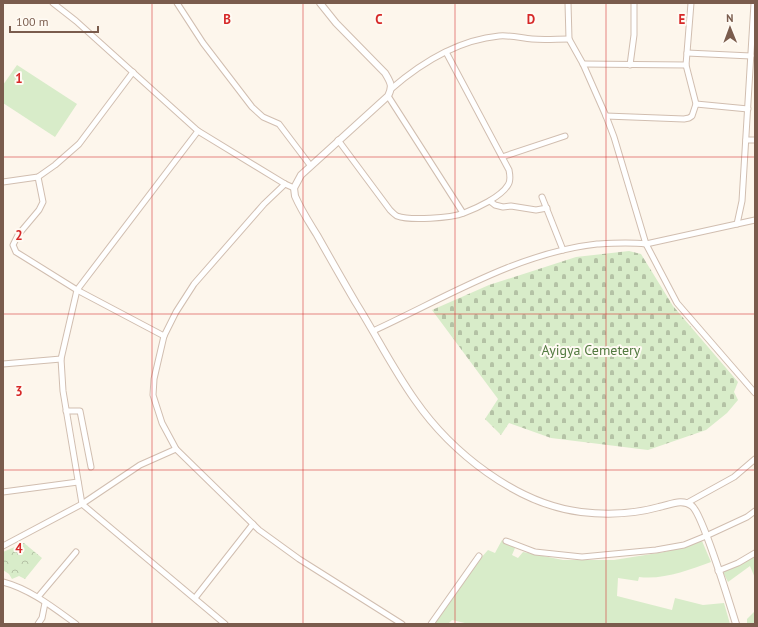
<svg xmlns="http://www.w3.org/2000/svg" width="758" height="627" font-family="'PT Sans',sans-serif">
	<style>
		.grass { fill: #d8ecc9 }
		.forest { fill: url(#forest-crowns) }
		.cemetery { fill: url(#cemetery-stones) }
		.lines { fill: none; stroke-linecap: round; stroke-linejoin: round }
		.minor-casing { stroke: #d1beb0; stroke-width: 7 }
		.tertiary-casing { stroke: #d1beb0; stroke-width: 8 }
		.minor { stroke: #fff; stroke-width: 5 }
		.tertiary { stroke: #fff; stroke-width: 6 }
		.grid { fill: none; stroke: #d62828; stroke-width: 1; stroke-opacity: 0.55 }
		.labels { text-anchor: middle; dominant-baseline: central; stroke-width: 4; stroke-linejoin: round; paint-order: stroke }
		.park-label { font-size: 14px; fill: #537a41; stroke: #fffaf3 }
		.grid-label { font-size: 13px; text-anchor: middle; font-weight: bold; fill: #d62828; stroke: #fffaf3; stroke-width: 4; stroke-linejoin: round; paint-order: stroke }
	</style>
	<defs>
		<pattern id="forest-crowns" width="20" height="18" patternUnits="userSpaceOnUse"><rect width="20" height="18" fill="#d8ecc9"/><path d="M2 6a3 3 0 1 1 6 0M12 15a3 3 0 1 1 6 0" fill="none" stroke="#b4c2a5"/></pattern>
		<pattern id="cemetery-stones" width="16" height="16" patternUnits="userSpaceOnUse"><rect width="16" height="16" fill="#d8ecc9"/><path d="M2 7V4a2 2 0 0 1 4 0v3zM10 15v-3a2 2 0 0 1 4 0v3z" fill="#b4c2a5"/></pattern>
	</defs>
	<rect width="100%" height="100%" fill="#fdf6ec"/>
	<g class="grass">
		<path d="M 17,65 L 77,104 L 55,137 L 3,103 L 3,85 Z"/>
		<path d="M 502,540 L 515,548 L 512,555 L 518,558 L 523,552 L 563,560 L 614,560 L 664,552 L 702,541 L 711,562 C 688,570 664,580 639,577 L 638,581 L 618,578 L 617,596 L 672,610 L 675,598 L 703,605 L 724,603 L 730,624 L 469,624 L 452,620 L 448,624 L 433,624 L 472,568 L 488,550 L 495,553 Z"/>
		<path d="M 755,556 L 755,578 L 750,566 L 728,582 L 723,572 Z"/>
		<path d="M 755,611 L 755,624 L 747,624 L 747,619 Z"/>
	</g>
	<path class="forest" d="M 24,543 L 42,558 L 25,579 L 19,576 L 12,579 L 9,574 L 3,570 L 3,552 Z"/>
	<path class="cemetery" d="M 629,251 L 641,254 L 673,306 L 738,382 L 734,392 L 738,400 L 727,413 L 706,430 L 648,450 L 551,438 L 509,423 L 501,435 L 485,419 L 498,399 L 432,310 L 489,285 L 576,257 Z"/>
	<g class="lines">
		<defs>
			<g id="minor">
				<path d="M 53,3 L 76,21 L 198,131 L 285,184 L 294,188"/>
				<path d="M 177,3 L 203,43 L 252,107 L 263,117 L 279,124 L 310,165"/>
				<path d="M 568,3 L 569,39 L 583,64 L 606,116 L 614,137 L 646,244 L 677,303 L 755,393"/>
				<path d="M 687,53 L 751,56"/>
				<path d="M 583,64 L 686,65"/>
				<path d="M 630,65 L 634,35 L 634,3"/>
				<path d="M 391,89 C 421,63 458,40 499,36 C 510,35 521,38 532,39 C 544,40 557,39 569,39"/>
				<path d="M 388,96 L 463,213"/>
				<path d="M 696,104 L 748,109"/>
				<path d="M 606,116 L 684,119 L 689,118 L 692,116 L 696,104 L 686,65 L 691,3"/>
				<path d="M 198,131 L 77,290 L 61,359 L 63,391 L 82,504 L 225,624"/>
				<path d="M 338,140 L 390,210 C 392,212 395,215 397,216 C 410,221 451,218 464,213 C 477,208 501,197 508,185 C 511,181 510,175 509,170 L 446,52"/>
				<path d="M 746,140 L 755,140"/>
				<path d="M 502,157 L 565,136"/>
				<path d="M 38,177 L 43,202 L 39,210 L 18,235 L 13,245 L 16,252 L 77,290 L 164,336"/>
				<path d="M 3,182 L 38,177 L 55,165 L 79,144 L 133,72"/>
				<path d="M 285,184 L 264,204 L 194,284 L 176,312 L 164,336 L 154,379 L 153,395 L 162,423 L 176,449 L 259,530 L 299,559 L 402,624"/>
				<path d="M 542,197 L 563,250"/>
				<path d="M 490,201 L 495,205 L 503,207 L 511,206 L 536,210 L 547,208"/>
				<path d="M 737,224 L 742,201 L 754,3"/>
				<path d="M 373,331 C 445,298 517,253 597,244 C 614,243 629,242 646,244 L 755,220"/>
				<path d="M 3,364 L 61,359"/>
				<path d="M 66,411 L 80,411 L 91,467"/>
				<path d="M 3,492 L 78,482"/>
				<path d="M 687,503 L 734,477 L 755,459"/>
				<path d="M 506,541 L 535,552 L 582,557 L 656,550 L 684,545 L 706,536 L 747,517 L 755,511"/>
				<path d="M 3,546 L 82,504 L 140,465 L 176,449"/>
				<path d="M 718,571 L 738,563 L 755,553"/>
				<path d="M 3,582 C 30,589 54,608 76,624"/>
				<path d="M 38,597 L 76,552"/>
				<path d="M 195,598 L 253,524"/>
				<path d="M 38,624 L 42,618 L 45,603"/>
				<path d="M 431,624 L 479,556"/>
			</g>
			<path id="tertiary" d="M 320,3 L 336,23 L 385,73 C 391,83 393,86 388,96 L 301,175 L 294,188 L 295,196 C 301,210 309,222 317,235 C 330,258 343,281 356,303 C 376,335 393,369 415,400 C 451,452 516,504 581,512 C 607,515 634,514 659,507 C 670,505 682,498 692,506 C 703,515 730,605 736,624"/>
		</defs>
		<use href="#minor" class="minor-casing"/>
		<use href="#tertiary" class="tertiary-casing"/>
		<use href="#minor" class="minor"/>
		<use href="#tertiary" class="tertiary"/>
	</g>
	<path class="grid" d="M 152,3 L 152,624M 303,3 L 303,624M 455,3 L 455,624M 606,3 L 606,624M 3,157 L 755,157M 3,314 L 755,314M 3,470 L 755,470"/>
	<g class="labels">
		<g class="park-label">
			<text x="591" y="350">Ayigya Cemetery</text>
		</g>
	</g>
	<g class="grid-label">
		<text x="227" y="24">B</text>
		<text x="379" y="24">C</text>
		<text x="531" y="24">D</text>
		<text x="682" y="24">E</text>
		<text x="19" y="83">1</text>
		<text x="19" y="240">2</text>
		<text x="19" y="396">3</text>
		<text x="19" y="553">4</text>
	</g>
	<rect width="758" height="627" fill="none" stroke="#7a5c4d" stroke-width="8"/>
	<g transform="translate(730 28) rotate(359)" stroke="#fffaf3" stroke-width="3" paint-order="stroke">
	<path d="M0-3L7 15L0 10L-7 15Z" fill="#7a5c4d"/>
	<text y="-6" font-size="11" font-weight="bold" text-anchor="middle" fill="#7a5c4d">N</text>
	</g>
	<path d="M10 26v6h88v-6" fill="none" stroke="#7a5c4d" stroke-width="2"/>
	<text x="16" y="26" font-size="12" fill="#7a5c4d" stroke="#fffaf3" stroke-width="3" paint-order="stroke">100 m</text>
</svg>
